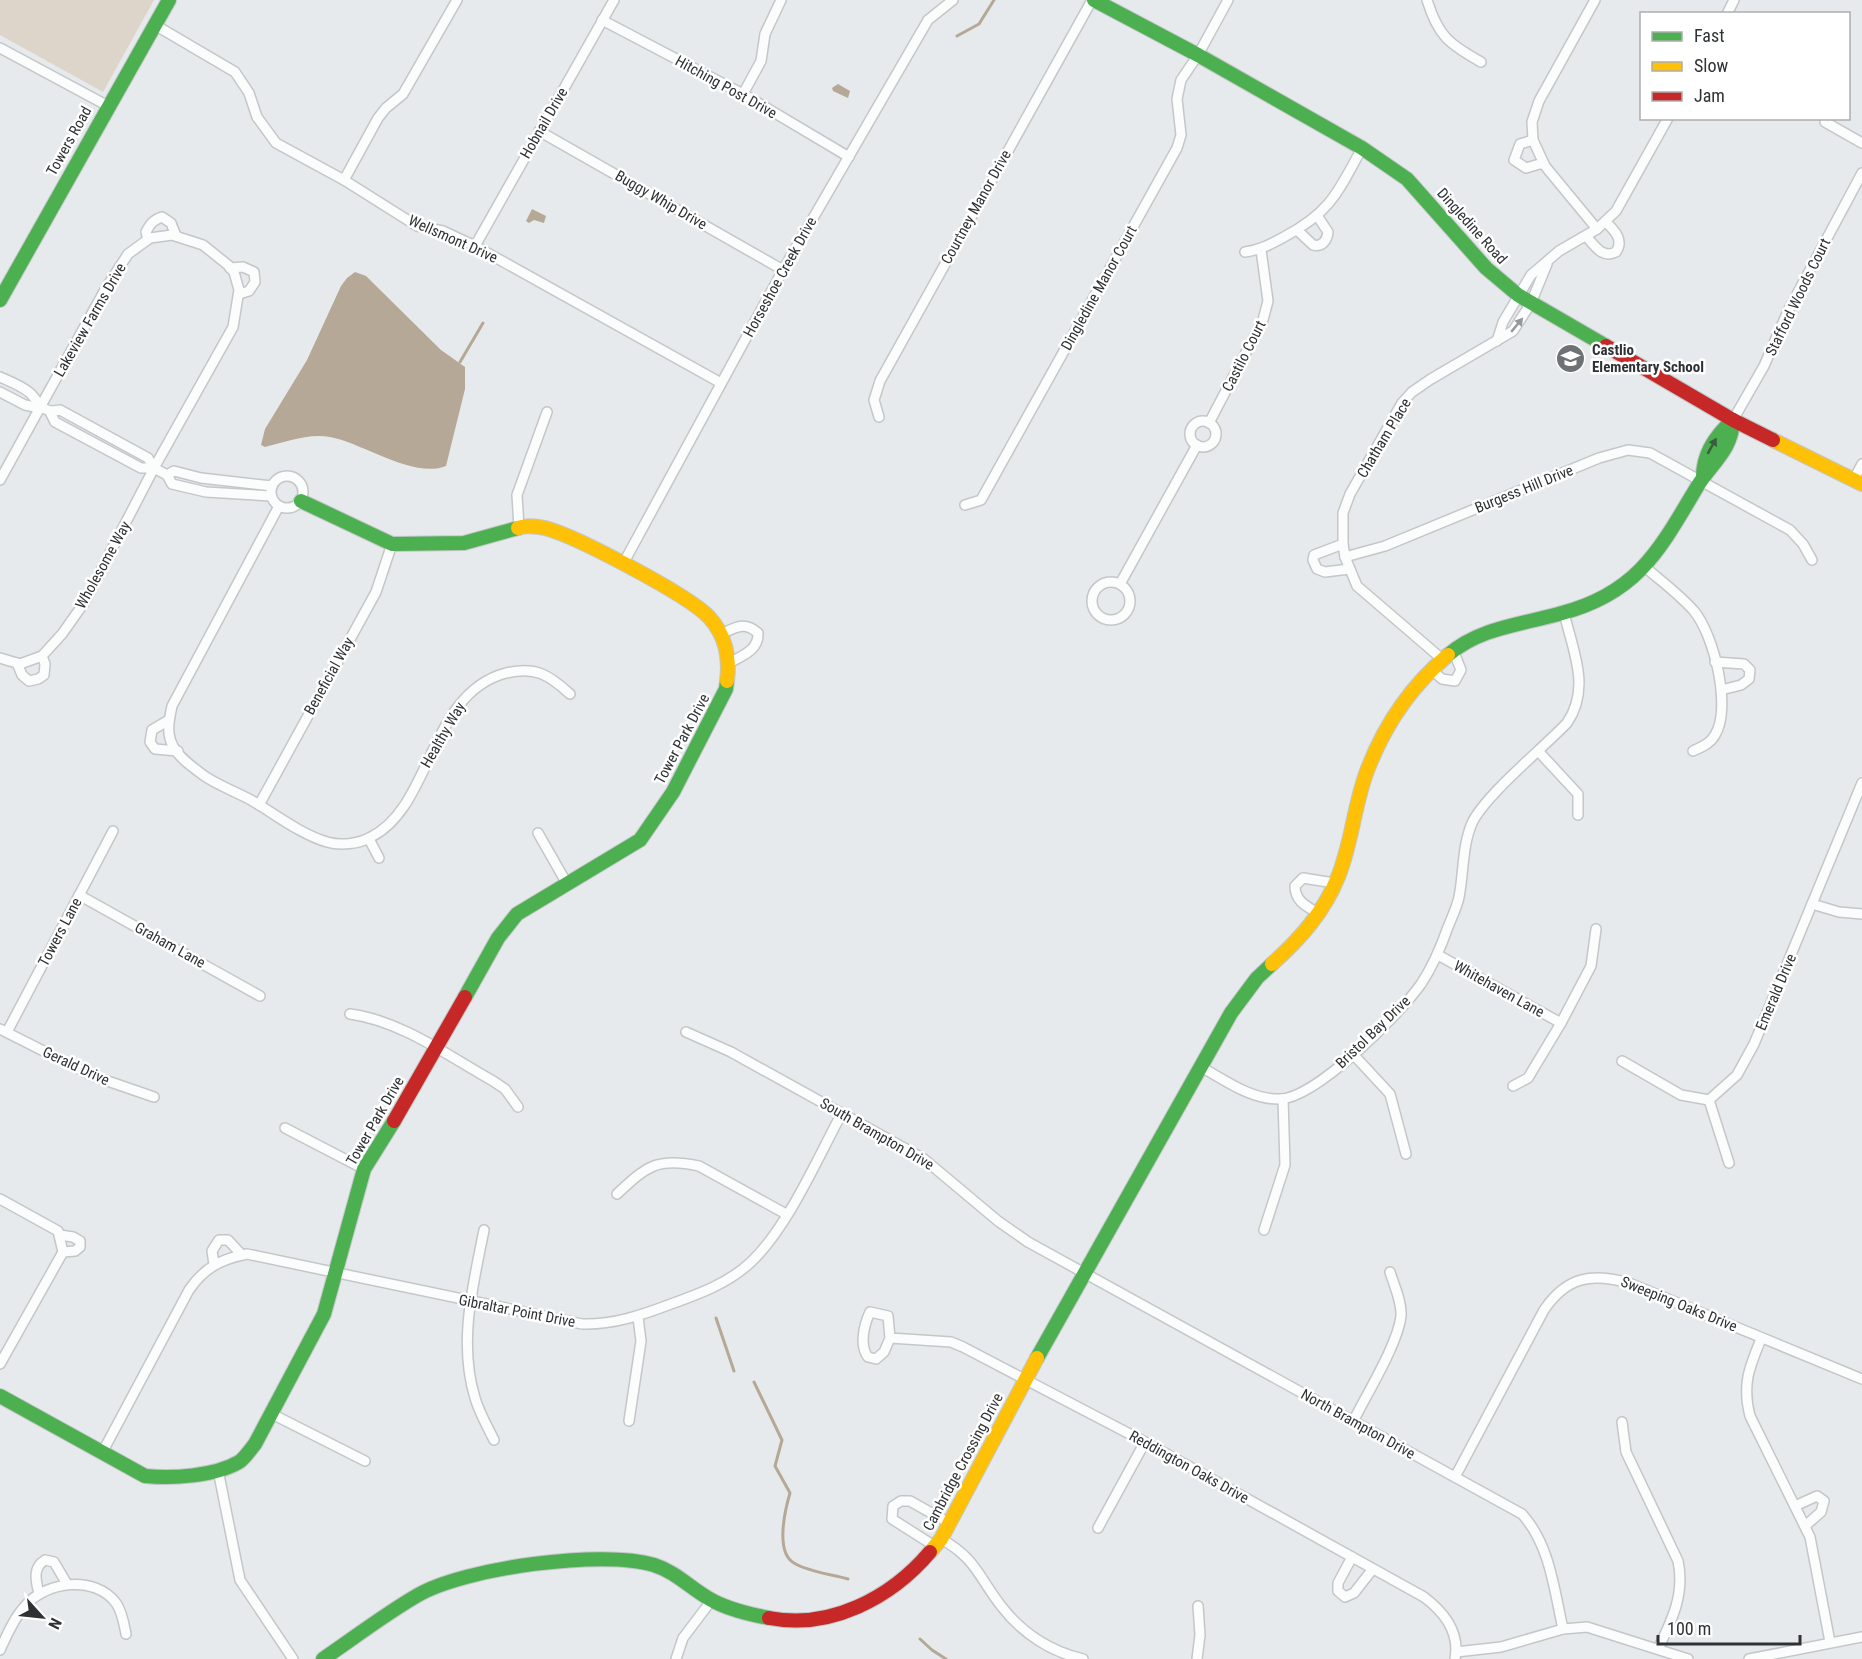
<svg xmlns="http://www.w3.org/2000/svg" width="1862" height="1659" font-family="'Roboto Condensed',sans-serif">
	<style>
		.green { fill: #ded5ca }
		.water { fill: #b6a896 }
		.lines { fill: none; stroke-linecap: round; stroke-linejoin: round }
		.stream { stroke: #b6a896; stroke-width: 3 }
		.street-casing { stroke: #c4c7c9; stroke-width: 12 }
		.fast-casing { stroke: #c4c7c9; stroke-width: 16 }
		.slow-casing { stroke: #c4c7c9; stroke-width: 16 }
		.jam-casing { stroke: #c4c7c9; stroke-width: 16 }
		.street { stroke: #fbfcfc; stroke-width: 9 }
		.fast { stroke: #4caf50; stroke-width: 14 }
		.slow { stroke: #ffc107; stroke-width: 14 }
		.jam { stroke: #c62828; stroke-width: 14 }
		.oneway { fill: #959798 }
		.oneway2 { fill: #395e3e }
		.labels { text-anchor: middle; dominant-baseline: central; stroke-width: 5; stroke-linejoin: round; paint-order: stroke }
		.street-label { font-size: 15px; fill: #2f3234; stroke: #fff }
		.poi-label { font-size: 15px; font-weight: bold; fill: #2f3234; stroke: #fff; text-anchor: start }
	</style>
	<rect width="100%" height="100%" fill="#e6eaec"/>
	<path class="green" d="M 0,0 L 154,0 L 103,92 L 0,35 Z"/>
	<g class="water">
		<path d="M 838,84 L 850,91 L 848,98 L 833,91 L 832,88 Z"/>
		<path d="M 532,209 L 546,216 L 544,223 L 534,220 L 529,223 L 526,221 Z"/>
		<path d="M 355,272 L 366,276 L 441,350 L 465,367 L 465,389 L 446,466 C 413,479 363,443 330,437 C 308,433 286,442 265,447 L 261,445 L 265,429 L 307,360 L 341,286 L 347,278 Z"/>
	</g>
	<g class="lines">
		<g class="stream">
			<path d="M 957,36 L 979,24 L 994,0"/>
			<path d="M 460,362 L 483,323"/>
			<path d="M 716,1318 L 734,1371"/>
			<path d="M 754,1382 L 782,1440 L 775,1466 L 790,1493 C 785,1510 775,1552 794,1563 C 808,1572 831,1574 848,1579"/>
			<path d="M 920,1639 L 932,1650 L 946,1659"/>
		</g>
		<defs>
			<g id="street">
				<path d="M 1427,0 C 1438,36 1449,44 1481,62"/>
				<path d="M 1595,0 L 1539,101 L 1532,122 L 1533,140 L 1545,166 L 1597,229"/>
				<path d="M 1727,14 L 1734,0"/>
				<path d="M 602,20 L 743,94 L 849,157"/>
				<path d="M 155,25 L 235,72 L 249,93 L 257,117 L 276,143 L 344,180 L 417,226 L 443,231 L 475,246 L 721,383"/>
				<path d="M 0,48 L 108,106"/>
				<path d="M 743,94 L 761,61 L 765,34 L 781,0"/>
				<path d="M 1825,122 L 1862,143"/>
				<path d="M 539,131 L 783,270"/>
				<path d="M 1533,140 L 1520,144 L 1514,160 L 1526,168 L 1543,163"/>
				<path d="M 344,180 L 378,118 L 386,108 L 403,94 L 457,0"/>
				<path d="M 1297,230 L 1313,245 C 1322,247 1327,241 1328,232 L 1318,217"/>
				<path d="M 1586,236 C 1595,246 1602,259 1616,252 C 1624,240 1615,231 1606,222"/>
				<path d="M 148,239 L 146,232 C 150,224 153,220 162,217 L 171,223 L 176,236"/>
				<path d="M 475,246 L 614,0"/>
				<path d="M 1245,252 C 1260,250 1271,244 1284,237 C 1331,212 1338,192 1362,148"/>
				<path d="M 230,268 L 243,267 L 254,272 L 255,282 L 249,291 L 239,294"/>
				<path d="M 1497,341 L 1503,322 L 1531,275 L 1559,251 L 1597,229 L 1616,211 L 1668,118"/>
				<path d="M 0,377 C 9,381 22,386 30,393 C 41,404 42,414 60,410 L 148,458 L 154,468 L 167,475 L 174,471 L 201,478 L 272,486"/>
				<path d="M 0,392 L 25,405 L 40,408"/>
				<path d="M 50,412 L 55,422 L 141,468 L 154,468"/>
				<path d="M 879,417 L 874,400 L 880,381 L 1092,0"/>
				<path d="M 1733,420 L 1764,366 L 1788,311 L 1862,173"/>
				<circle cx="1203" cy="434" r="13"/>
				<path d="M 1209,423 L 1263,320 L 1268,301 L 1261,250"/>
				<path d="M 167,475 L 172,484 L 206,492 L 271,496"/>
				<circle cx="287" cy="492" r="16"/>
				<path d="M 0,480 L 106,288 L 128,254 L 150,238 L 172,235 L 203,245 L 228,265 L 234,272 L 239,290 L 233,327 L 154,468 L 84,603 L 62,634 L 42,656 L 20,664 L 0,658"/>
				<path d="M 1853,481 L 1862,464"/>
				<path d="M 965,505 L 981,500 L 1177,148 L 1181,135 L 1177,99 L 1181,80 L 1198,55 L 1228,0"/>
				<path d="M 279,506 L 172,706 C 169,720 166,733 173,746 C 179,758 195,769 206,777 C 220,786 236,792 251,800 C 275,814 300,834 327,842 C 340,846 359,844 371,837 C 432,807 429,693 506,673 C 536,666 549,675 570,694"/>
				<path d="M 519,527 L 517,495 L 547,412"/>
				<path d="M 1343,544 L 1314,555 L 1313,560 L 1317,569 L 1325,572 L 1349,569"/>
				<path d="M 1345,557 L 1385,546 L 1599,458 L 1628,450 L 1650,453 L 1790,530 L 1803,544 L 1812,560"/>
				<path d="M 623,564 L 783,270 L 928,20 L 953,0"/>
				<path d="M 1645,567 C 1661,581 1680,595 1694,611 C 1714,635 1732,708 1715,735 C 1710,744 1701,747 1693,751"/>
				<circle cx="1111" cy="601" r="19"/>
				<path d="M 1120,584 L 1197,445"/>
				<path d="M 721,634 C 736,627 745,621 758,633 C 759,650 742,656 729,663"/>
				<path d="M 1442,659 L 1357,586 L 1345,557 L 1343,544 L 1343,513 L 1350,494 L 1402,403 L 1412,392 L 1431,379 L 1513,331 L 1531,303 L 1547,264"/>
				<path d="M 1715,662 L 1744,664 L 1750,670 L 1749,679 L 1741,685 L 1721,690"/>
				<path d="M 17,663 L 22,675 L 29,681 L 38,679 L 44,675 L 45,664 L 42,656"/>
				<path d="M 1431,669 L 1442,679 L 1455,681 L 1461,670 L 1453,650"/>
				<path d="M 169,720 L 152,730 L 150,742 L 155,749 L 178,751"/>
				<path d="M 1539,752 L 1578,794 L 1578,815"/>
				<path d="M 259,805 L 376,592 L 392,544"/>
				<path d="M 538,833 L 566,882"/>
				<path d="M 369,839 L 379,858"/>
				<path d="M 79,895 L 260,996"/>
				<path d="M 1812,904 L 1839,912 L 1862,914"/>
				<path d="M 1318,913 C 1306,906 1295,901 1295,886 L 1303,878 L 1334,883"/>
				<path d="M 1438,955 L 1561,1023"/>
				<path d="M 350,1014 C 402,1021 448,1056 493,1081 L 505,1089 L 518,1107"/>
				<path d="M 0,1029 L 93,1076 L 154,1097"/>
				<path d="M 7,1032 L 113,831"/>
				<path d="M 686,1032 L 731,1052 L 924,1159 L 998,1221 L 1028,1242 L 1522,1514 C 1550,1545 1554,1589 1563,1629"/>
				<path d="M 1352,1053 L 1390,1094 L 1406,1154"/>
				<path d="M 1622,1061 L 1681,1095 L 1709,1100"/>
				<path d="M 1201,1067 C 1225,1080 1251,1100 1280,1099 C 1316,1098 1399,1015 1421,984 C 1433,966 1441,947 1448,927 C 1452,917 1457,907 1459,897 C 1464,872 1462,844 1473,821 C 1488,793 1542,749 1567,723 C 1591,688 1573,651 1564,613"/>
				<path d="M 1513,1086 L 1528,1078 L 1561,1023 L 1591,966 L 1596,929"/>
				<path d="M 1709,1100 L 1737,1075 L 1754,1044 L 1862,783"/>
				<path d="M 1709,1100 L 1729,1163"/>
				<path d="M 285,1128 L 364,1169"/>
				<path d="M 617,1194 C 647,1166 657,1157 699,1166 L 786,1214"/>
				<path d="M 0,1199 L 58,1231 L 63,1252 L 0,1364"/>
				<path d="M 484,1230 C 473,1286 458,1342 475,1398 C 479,1412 487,1426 494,1440"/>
				<path d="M 1264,1230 L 1285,1165 L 1283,1099"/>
				<path d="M 60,1235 L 73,1237 L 80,1241 L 80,1247 L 75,1251 L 63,1252"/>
				<path d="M 214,1264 L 212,1251 L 219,1240 L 228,1240 L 242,1255"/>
				<path d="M 890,1338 L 888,1316 L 870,1312 C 864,1325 859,1345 868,1357 L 876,1359 L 884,1352 L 890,1338 L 951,1342 L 963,1347 L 1145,1442 L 1424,1597 C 1444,1612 1460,1633 1455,1659"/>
				<path d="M 1761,1339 C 1749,1368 1742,1385 1750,1416 L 1810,1537 L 1830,1642"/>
				<path d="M 272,1414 L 365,1461"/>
				<path d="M 629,1421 L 641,1341 L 638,1317"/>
				<path d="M 1353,1422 C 1366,1395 1398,1344 1401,1316 C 1402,1302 1394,1285 1390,1272"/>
				<path d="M 1622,1422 L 1626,1452 L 1678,1561 C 1685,1594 1672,1620 1658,1649"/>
				<path d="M 102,1453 L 189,1290 C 204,1268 221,1259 247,1254 L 582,1324 C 613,1325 642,1315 671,1304 C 699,1294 729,1283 751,1262 C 788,1227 817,1159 842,1113"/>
				<path d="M 218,1470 L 240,1580 L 293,1659"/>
				<path d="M 1455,1477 L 1544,1310 C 1567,1276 1592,1273 1629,1283 L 1862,1379"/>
				<path d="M 1795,1506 L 1817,1496 L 1824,1501 L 1821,1512 L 1805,1526"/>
				<path d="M 1098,1528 L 1145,1442"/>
				<path d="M 941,1539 C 976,1558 979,1578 1002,1607 C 1022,1633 1051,1652 1083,1659"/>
				<path d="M 936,1547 L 892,1519 L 893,1506 L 901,1501 L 910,1501 L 949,1523"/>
				<path d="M 1352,1557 L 1338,1583 L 1338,1591 L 1345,1597 L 1354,1593 L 1372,1570"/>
				<path d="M 39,1594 C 36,1581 32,1568 45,1560 L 54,1562 L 67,1584"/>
				<path d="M 0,1650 C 7,1635 14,1618 25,1606 C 46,1581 95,1575 116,1603 C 122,1611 124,1624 126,1634"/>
				<path d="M 1456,1652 L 1501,1647 L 1563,1629 L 1587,1627 L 1688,1659"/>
				<path d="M 676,1659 L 683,1638 L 711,1601"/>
				<path d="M 1197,1659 L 1200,1635 L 1198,1606"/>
				<path d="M 1749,1659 L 1862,1637"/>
			</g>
			<g id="fast">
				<path d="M 1094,0 L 1198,55 L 1362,148 L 1407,179 L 1486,268 L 1518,295 L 1606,346"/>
				<path d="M 0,300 L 169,0"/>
				<path d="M 1703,477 C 1703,454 1716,435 1733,420"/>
				<path d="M 301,501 L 392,544 L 464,543 L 518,528"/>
				<path d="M 1448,655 C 1481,627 1521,625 1562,613 C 1638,593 1660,549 1697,487 C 1711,463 1732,451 1733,420"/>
				<path d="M 465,997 L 498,938 L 517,914 L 640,840 L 673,792 L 726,689 L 727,681"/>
				<path d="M 1037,1358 L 1231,1013 L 1257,978 L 1272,964"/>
				<path d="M 0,1396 L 145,1476 C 172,1479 215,1476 239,1462 C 245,1458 250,1450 255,1444 L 324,1314 L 364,1169 L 394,1121"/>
				<path d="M 323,1659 C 354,1638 385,1614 418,1595 C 464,1568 603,1549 654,1565 C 676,1572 689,1587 708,1598 C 726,1609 748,1614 769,1618"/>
			</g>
			<g id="slow">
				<path d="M 1773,440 L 1862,484"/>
				<path d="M 518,528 C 527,525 535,526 545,528 C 576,536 688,595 709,617 C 726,636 730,657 727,681"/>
				<path d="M 1272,964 C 1300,939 1324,912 1338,877 C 1352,843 1354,805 1367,771 C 1384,726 1411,686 1448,655"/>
				<path d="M 930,1552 L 941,1539 L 1037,1358"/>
			</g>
			<g id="jam">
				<path d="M 1606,346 L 1733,420 L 1773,440"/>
				<path d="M 394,1121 L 465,997"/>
				<path d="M 769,1618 C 830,1630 891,1598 930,1552"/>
			</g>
		</defs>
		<use href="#street" class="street-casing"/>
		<use href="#fast" class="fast-casing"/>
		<use href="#slow" class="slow-casing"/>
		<use href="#jam" class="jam-casing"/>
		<use href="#street" class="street"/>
		<use href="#fast" class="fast"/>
		<use href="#slow" class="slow"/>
		<use href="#jam" class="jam"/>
	</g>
	<defs><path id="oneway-solid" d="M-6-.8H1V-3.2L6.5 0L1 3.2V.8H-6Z" transform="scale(1.5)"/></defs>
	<use class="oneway" href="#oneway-solid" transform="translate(1517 325) rotate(-50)"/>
	<use class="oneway2" href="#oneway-solid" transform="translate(1712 446) rotate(-61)"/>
	<defs>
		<symbol id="school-disc" viewBox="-11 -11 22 22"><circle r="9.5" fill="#6f7274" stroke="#fff"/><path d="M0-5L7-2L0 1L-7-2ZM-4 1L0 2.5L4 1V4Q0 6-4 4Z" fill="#fff"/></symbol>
	</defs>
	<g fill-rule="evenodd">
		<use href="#school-disc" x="1554" y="342" width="33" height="33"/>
	</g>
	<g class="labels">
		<g class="street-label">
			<text transform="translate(726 87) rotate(29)">Hitching Post Drive</text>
			<text transform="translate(544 123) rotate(-60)">Hobnail Drive</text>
			<text transform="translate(69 141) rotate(-61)">Towers Road</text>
			<text transform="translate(661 200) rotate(30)">Buggy Whip Drive</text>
			<text transform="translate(976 207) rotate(-61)">Courtney Manor Drive</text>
			<text transform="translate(1472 226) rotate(48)">Dingledine Road</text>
			<text transform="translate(453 239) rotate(24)">Wellsmont Drive</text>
			<text transform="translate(780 277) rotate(-61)">Horseshoe Creek Drive</text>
			<text transform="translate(1099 288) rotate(-61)">Dingledine Manor Court</text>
			<text transform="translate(1798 297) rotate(-64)">Stafford Woods Court</text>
			<text transform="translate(90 320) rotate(-60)">Lakeview Farms Drive</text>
			<text transform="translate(1244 356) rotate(-63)">Castilo Court</text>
			<text transform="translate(1384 438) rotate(-59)">Chatham Place</text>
			<text transform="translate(1524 489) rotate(-22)">Burgess Hill Drive</text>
			<text transform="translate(103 565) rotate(-61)">Wholesome Way</text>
			<text transform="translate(329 676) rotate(-61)">Beneficial Way</text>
			<text transform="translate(443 735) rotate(-60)">Healthy Way</text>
			<text transform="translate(682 739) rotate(-62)">Tower Park Drive</text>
			<text transform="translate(60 932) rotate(-62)">Towers Lane</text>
			<text transform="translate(170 945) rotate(29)">Graham Lane</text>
			<text transform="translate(1499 989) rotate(29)">Whitehaven Lane</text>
			<text transform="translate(1776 992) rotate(-67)">Emerald Drive</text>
			<text transform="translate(1373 1032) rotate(-44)">Bristol Bay Drive</text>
			<text transform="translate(76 1066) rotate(25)">Gerald Drive</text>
			<text transform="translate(375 1121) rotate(-60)">Tower Park Drive</text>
			<text transform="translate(877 1134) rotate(30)">South Brampton Drive</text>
			<text transform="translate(1679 1304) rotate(22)">Sweeping Oaks Drive</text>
			<text transform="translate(517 1311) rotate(11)">Gibraltar Point Drive</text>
			<text transform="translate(1358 1424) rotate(29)">North Brampton Drive</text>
			<text transform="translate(963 1462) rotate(-62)">Cambridge Crossing Drive</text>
			<text transform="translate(1189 1467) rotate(29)">Reddington Oaks Drive</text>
		</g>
		<g class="poi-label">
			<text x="1592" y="350">Castlio<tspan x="1592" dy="17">Elementary School</tspan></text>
		</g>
	</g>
	<rect x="1640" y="12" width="210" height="108" fill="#ffffff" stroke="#acadae" stroke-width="1.5"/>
	<rect x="1652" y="32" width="30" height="9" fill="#4caf50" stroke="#acadae" stroke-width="1.5"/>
	<text x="1694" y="42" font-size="18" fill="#2f3234">Fast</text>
	<rect x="1652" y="62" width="30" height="9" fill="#ffc107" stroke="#acadae" stroke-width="1.5"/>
	<text x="1694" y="72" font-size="18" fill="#2f3234">Slow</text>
	<rect x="1652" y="92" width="30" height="9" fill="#c62828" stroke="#acadae" stroke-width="1.5"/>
	<text x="1694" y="102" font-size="18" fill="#2f3234">Jam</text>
	<g transform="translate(42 1617) rotate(117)" stroke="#ffffff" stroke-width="4.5" paint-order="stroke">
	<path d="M0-4.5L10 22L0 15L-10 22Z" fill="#2f3234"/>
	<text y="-9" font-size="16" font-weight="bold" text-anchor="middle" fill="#2f3234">N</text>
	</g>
	<path d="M1658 1635v9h142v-9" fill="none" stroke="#2f3234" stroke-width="3"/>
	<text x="1667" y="1635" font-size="18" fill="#2f3234" stroke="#ffffff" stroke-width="4.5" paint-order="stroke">100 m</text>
</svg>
